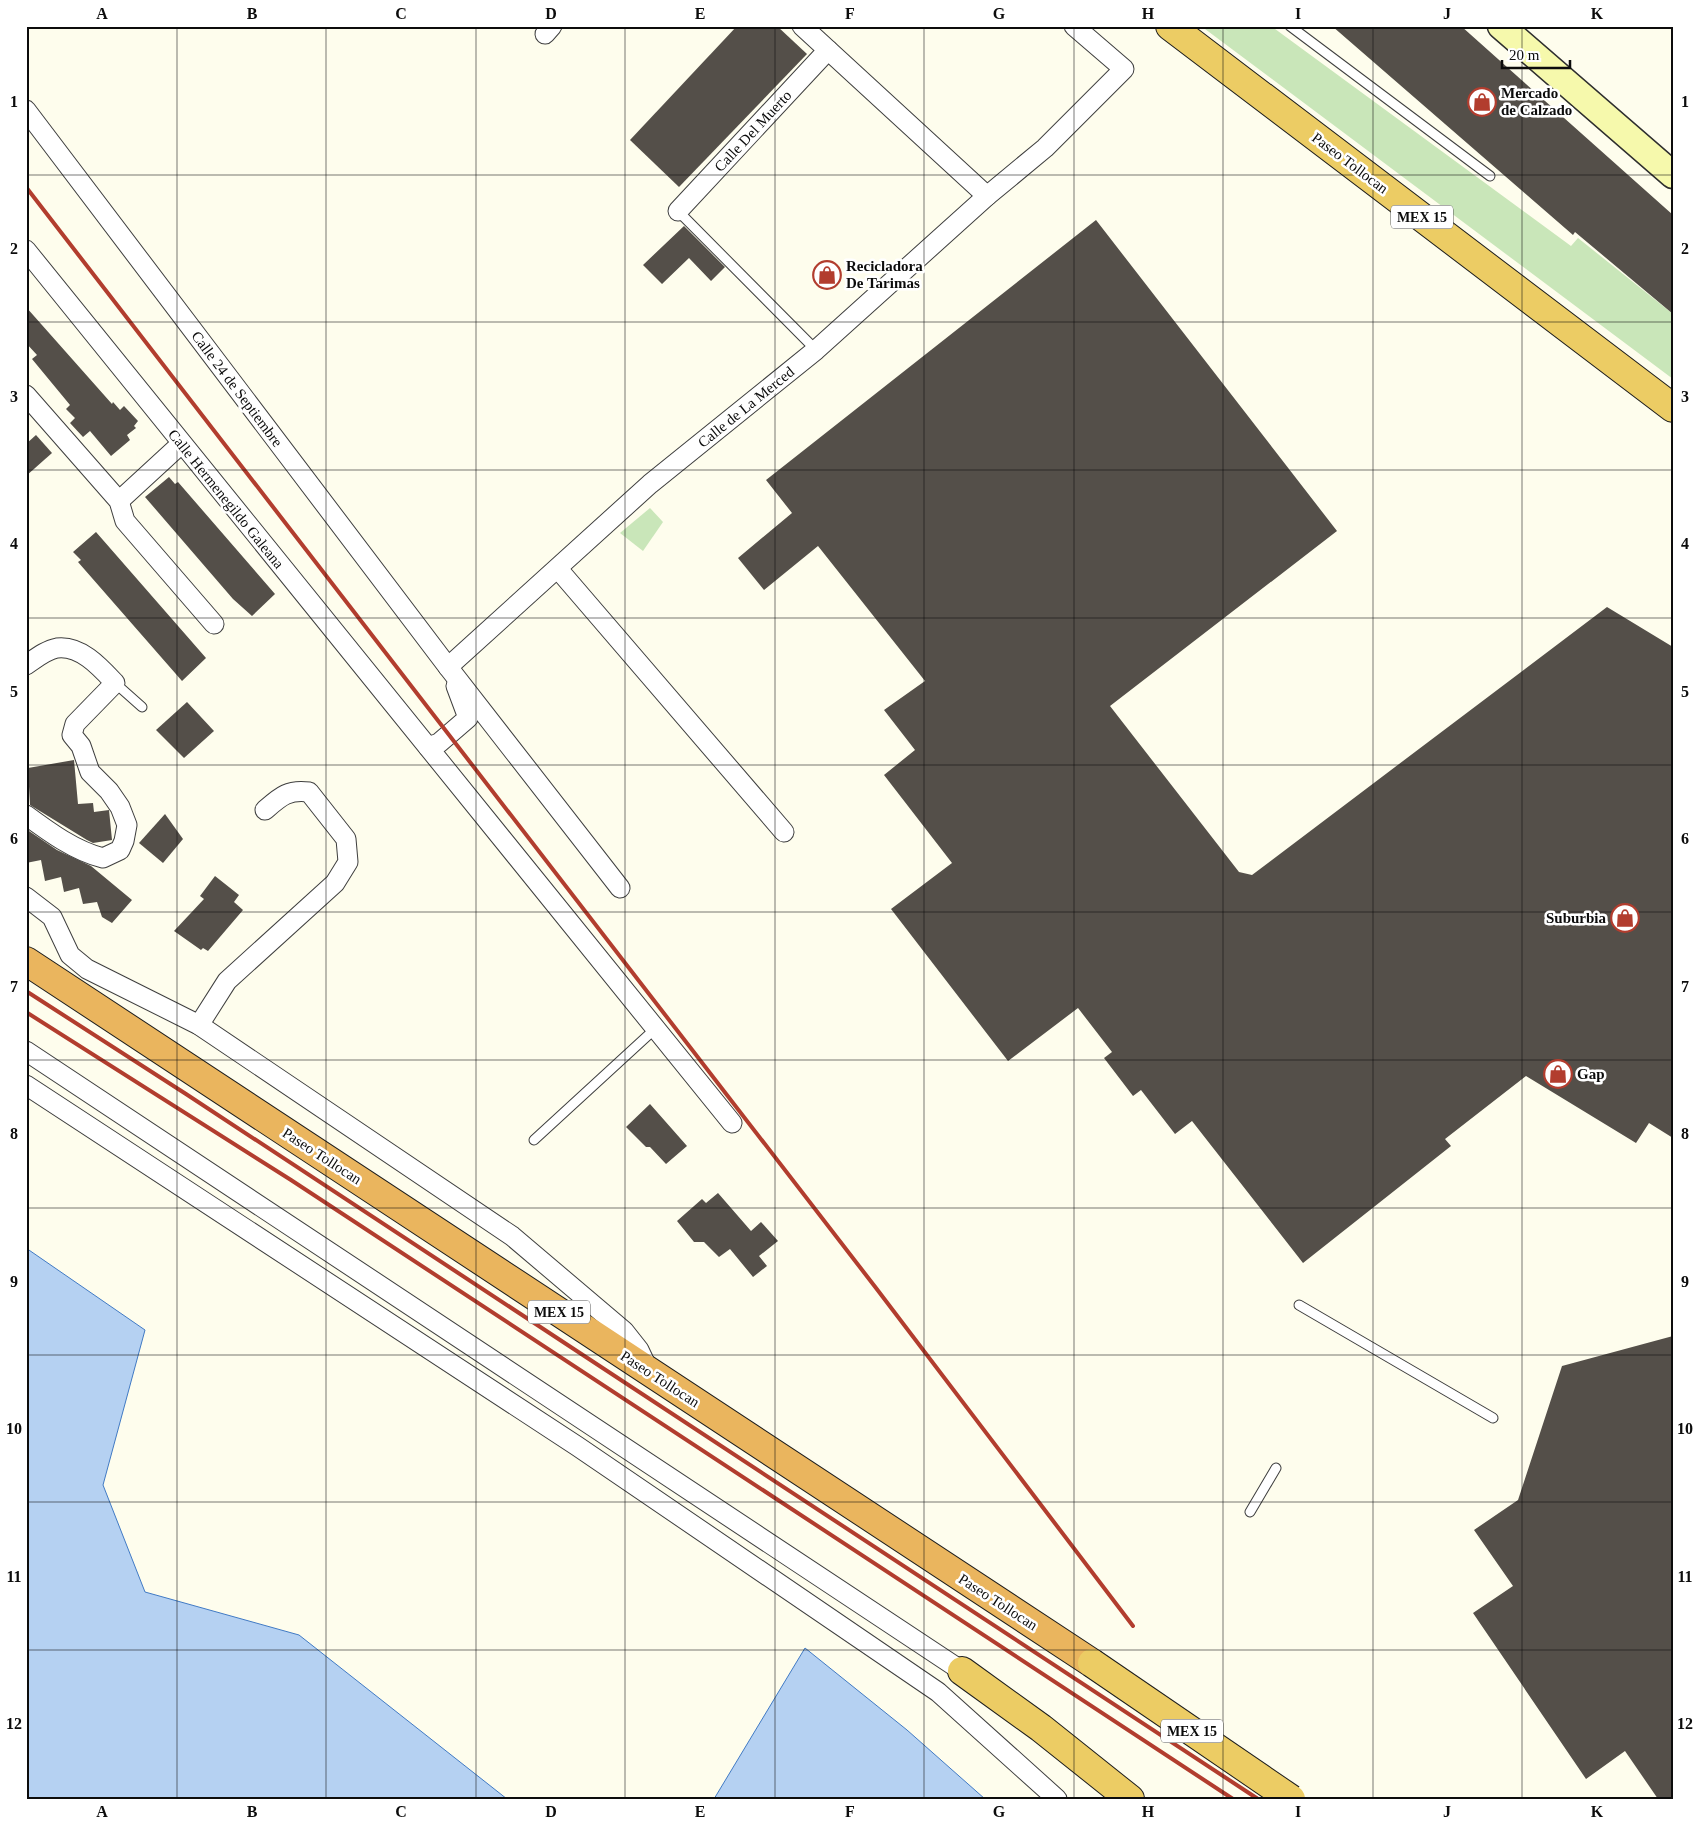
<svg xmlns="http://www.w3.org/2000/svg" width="1699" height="1825" font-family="Georgia,serif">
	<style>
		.green { fill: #c9e6b9 }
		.water { fill: #b5d1f2; stroke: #417ac4 }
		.building { fill: #544f49 }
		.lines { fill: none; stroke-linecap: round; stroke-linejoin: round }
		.service-casing { stroke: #3f3f3f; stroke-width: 11 }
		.minor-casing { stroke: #3f3f3f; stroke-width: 21 }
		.secondary-casing { stroke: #2e2e2e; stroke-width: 29 }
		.trunk-casing { stroke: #1d1d1d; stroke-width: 30 }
		.motorway-casing { stroke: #1d1d1d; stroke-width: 30 }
		.service { stroke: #fff; stroke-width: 9 }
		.minor { stroke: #fff; stroke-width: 19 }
		.secondary { stroke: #f6f9ac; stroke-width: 26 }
		.trunk { stroke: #eccc64; stroke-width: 28 }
		.motorway { stroke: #eab55e; stroke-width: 28 }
		.rail { stroke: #b23d2e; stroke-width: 4 }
		.trunk-bridge-casing { stroke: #1d1d1d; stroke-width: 30; stroke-linecap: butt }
		.trunk-bridge { stroke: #eccc64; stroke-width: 28 }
		.grid { fill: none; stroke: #0c0c0c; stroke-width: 1; stroke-opacity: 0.55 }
		.labels { text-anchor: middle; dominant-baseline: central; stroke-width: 5; stroke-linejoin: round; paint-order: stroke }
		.shield { fill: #fff; stroke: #555; stroke-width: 1 }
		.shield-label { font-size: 14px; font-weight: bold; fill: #0c0c0c }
		.poi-label { font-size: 15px; font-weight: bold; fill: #0c0c0c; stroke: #fff; text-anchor: start }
		.street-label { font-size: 15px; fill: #0c0c0c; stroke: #fff }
		.neatline { fill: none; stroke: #0c0c0c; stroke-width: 2 }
		.grid-label { font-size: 16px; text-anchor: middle; font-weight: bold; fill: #0c0c0c }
	</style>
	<rect width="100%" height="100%" fill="#fefded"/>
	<g class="green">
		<path d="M 1201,26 L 1271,26 L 1571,246 L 1578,238 L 1673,314 L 1673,379 Z"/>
		<path d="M 650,508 L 663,522 L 643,551 L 620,533 Z"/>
	</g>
	<g class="water">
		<path d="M 26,1248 L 145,1330 L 103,1485 L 145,1592 L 299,1635 L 507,1799 L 26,1799 Z"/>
		<path d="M 805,1648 L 907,1730 L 985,1799 L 714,1799 Z"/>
	</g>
	<g class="building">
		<path d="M 737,26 L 777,26 L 807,54 L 679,187 L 630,140 Z"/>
		<path d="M 1332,26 L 1461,26 L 1673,215 L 1673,314 L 1575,232 L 1573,235 Z"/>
		<path d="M 1096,220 L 1337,531 L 1110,706 L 1239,872 L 1252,875 L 1607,607 L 1673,647 L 1673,1138 L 1649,1123 L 1636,1143 L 1526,1076 L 1445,1139 L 1451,1146 L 1303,1263 L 1192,1121 L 1175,1134 L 1141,1090 L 1133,1096 L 1104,1058 L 1112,1052 L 1078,1008 L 1008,1061 L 891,909 L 952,863 L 884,775 L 915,750 L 884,710 L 925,681 L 818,546 L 764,590 L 738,558 L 792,513 L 766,480 Z"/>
		<path d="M 684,226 L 725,267 L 711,281 L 689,258 L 662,284 L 643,265 Z"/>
		<path d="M 26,307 L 112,404 L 113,402 L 120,410 L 124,406 L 138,421 L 134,426 L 136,428 L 127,435 L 130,440 L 111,456 L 90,431 L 83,437 L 70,423 L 75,418 L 66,409 L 70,405 L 32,359 L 37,355 L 26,343 Z"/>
		<path d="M 36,435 L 52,453 L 26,476 L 26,444 Z"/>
		<path d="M 169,477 L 175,484 L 178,482 L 275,594 L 252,616 L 233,599 L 145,497 Z"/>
		<path d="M 96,532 L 206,658 L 182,681 L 78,562 L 81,560 L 73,552 Z"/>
		<path d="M 187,702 L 214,731 L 184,758 L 156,730 Z"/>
		<path d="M 74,760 L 78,804 L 93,803 L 94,812 L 109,810 L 112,840 L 93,843 L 87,840 L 30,805 L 28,768 Z"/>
		<path d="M 165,814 L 183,839 L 163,863 L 139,843 Z"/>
		<path d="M 26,829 L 57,850 L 91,866 L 132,900 L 112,923 L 102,917 L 97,902 L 83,904 L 79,888 L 64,892 L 61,877 L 45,881 L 41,860 L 26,863 Z"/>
		<path d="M 215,876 L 239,895 L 234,902 L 243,910 L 208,951 L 203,948 L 201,950 L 174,931 L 204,899 L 200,896 Z"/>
		<path d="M 650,1104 L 687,1146 L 666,1164 L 650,1147 L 646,1147 L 626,1127 Z"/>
		<path d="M 718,1193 L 751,1231 L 761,1222 L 778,1241 L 759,1256 L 767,1266 L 753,1277 L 730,1249 L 719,1257 L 704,1242 L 694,1242 L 677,1221 L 702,1199 L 706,1203 Z"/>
		<path d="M 1673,1336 L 1673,1799 L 1658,1799 L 1625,1751 L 1586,1779 L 1473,1613 L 1513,1586 L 1474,1530 L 1518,1500 L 1562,1366 Z"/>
	</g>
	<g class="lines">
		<defs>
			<g id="service">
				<path d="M 1290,26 L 1490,176"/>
				<path d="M 678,211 L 816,350"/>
				<path d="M 115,683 L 142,707"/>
				<path d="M 534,1140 L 656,1028"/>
				<path d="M 1299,1305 L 1493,1418"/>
				<path d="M 1250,1512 L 1276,1468"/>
			</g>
			<g id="minor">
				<path d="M 802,26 L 987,196"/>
				<path d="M 545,34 L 552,26"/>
				<path d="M 26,110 L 448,667 L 620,888"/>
				<path d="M 678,211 L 828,50"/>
				<path d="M 26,250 L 732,1123"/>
				<path d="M 26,395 L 119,501 L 125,521 L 214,624"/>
				<path d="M 119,501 L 181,444"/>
				<path d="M 558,569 L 784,832"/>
				<path d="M 26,665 C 35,659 46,650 57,648 C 81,645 101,668 115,683 L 75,724 L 72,735 L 81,746 L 90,772 L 109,791 L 120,807 L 127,825 L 124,841 L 120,850 L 103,858 C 75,851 49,832 26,815"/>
				<path d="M 448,667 L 650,484 L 816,350 L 987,196 L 1045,148 L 1124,69 L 1074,26"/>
				<path d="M 428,747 L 439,743 L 468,718 L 456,686"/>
				<path d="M 26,897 L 52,917 L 70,955 L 87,969 L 199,1025 L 512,1236 L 624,1331 L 639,1350 L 648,1369"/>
				<path d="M 199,1025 L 227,981 L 335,883 L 348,862 L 346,839 L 309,792 C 288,789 280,797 265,810"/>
				<path d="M 26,1051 L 962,1671"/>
				<path d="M 26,1085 L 577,1446 L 938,1692 L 1057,1799"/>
			</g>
			<path id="secondary" d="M 1501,26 L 1673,175"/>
			<g id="trunk">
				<path d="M 1170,26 L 1673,408"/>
				<path d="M 962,1671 L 1041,1728 L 1130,1799"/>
			</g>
			<path id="motorway" d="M 26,961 L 1092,1663"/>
		</defs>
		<use href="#service" class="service-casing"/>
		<use href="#minor" class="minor-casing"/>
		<use href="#secondary" class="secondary-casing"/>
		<use href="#trunk" class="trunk-casing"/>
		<use href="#motorway" class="motorway-casing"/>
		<use href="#service" class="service"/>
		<use href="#minor" class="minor"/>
		<use href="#secondary" class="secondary"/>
		<use href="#trunk" class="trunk"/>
		<use href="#motorway" class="motorway"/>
		<g class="rail">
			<path d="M 26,187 L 876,1288 L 1133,1626"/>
			<path d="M 26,991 L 186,1094 L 1258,1799"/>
			<path d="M 26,1012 L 291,1180 L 1233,1799"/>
		</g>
		<defs>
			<path id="trunk-bridge" d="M 1092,1663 L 1291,1799"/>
		</defs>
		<use href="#trunk-bridge" class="trunk-bridge-casing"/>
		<use href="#trunk-bridge" class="trunk-bridge"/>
	</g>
	<path class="grid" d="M 177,26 L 177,1799M 326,26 L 326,1799M 476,26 L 476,1799M 625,26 L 625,1799M 775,26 L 775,1799M 924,26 L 924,1799M 1074,26 L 1074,1799M 1223,26 L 1223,1799M 1373,26 L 1373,1799M 1522,26 L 1522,1799M 26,175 L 1673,175M 26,322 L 1673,322M 26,470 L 1673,470M 26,618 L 1673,618M 26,765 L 1673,765M 26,912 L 1673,912M 26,1060 L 1673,1060M 26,1208 L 1673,1208M 26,1355 L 1673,1355M 26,1502 L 1673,1502M 26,1650 L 1673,1650"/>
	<defs>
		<symbol id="shop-ring" viewBox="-11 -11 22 22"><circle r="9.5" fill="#fff" stroke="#b23d2e" stroke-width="1.5"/><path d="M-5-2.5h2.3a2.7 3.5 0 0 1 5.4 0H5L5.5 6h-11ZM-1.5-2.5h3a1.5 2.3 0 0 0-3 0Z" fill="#b23d2e"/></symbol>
	</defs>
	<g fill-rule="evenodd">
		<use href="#shop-ring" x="1466" y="86" width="32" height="32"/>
		<use href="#shop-ring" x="811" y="259" width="32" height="32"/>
		<use href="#shop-ring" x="1609" y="902" width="32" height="32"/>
		<use href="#shop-ring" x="1542" y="1058" width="32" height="32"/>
	</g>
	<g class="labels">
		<g class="shield">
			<rect x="1391" y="205.5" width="62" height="23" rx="4"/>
			<rect x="528" y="1300.5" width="62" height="23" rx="4"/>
			<rect x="1161" y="1719.5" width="62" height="23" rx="4"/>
		</g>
		<g class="shield-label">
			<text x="1422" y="217">MEX 15</text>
			<text x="559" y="1312">MEX 15</text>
			<text x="1192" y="1731">MEX 15</text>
		</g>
		<g class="poi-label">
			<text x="1501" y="93">Mercado<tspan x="1501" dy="17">de Calzado</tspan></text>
			<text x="846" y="266">Recicladora<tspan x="846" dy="17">De Tarimas</tspan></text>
			<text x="1606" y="918" text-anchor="end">Suburbia</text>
			<text x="1577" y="1074">Gap</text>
		</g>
		<g class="street-label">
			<text transform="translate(753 131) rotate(-47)">Calle Del Muerto</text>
			<text transform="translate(1350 163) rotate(37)">Paseo Tollocan</text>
			<text transform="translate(237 389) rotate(53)">Calle 24 de Septiembre</text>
			<text transform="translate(746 407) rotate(-39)">Calle de La Merced</text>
			<text transform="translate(226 499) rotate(51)">Calle Hermenegildo Galeana</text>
			<text transform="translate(322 1156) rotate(33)">Paseo Tollocan</text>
			<text transform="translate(660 1379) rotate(33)">Paseo Tollocan</text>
			<text transform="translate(998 1602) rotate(33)">Paseo Tollocan</text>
		</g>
	</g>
	<rect width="1699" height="1825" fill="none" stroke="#ffffff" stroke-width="55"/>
	<path d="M1502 60v8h68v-8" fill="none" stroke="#0c0c0c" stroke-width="2.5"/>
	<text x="1509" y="60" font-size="15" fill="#0c0c0c" stroke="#ffffff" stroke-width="4" paint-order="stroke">20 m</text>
	<rect x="28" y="28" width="1644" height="1770" class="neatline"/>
	<g class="grid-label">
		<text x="102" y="19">A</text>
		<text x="252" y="19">B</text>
		<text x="401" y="19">C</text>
		<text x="551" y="19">D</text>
		<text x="700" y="19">E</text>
		<text x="850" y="19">F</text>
		<text x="999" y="19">G</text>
		<text x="1148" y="19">H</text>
		<text x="1298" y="19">I</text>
		<text x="1447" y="19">J</text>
		<text x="1597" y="19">K</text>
		<text x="14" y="107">1</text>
		<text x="1685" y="107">1</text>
		<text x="14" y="254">2</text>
		<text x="1685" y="254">2</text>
		<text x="14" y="402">3</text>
		<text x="1685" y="402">3</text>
		<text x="14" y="549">4</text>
		<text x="1685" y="549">4</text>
		<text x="14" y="697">5</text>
		<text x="1685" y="697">5</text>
		<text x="14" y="844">6</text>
		<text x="1685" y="844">6</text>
		<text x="14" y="992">7</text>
		<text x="1685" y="992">7</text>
		<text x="14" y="1139">8</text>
		<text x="1685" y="1139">8</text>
		<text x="14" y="1287">9</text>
		<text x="1685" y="1287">9</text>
		<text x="14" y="1434">10</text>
		<text x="1685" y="1434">10</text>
		<text x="14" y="1582">11</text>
		<text x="1685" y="1582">11</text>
		<text x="14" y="1729">12</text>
		<text x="1685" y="1729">12</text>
		<text x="102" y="1817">A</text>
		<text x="252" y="1817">B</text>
		<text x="401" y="1817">C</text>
		<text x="551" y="1817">D</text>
		<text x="700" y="1817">E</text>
		<text x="850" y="1817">F</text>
		<text x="999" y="1817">G</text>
		<text x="1148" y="1817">H</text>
		<text x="1298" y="1817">I</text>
		<text x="1447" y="1817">J</text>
		<text x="1597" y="1817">K</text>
	</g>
</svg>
